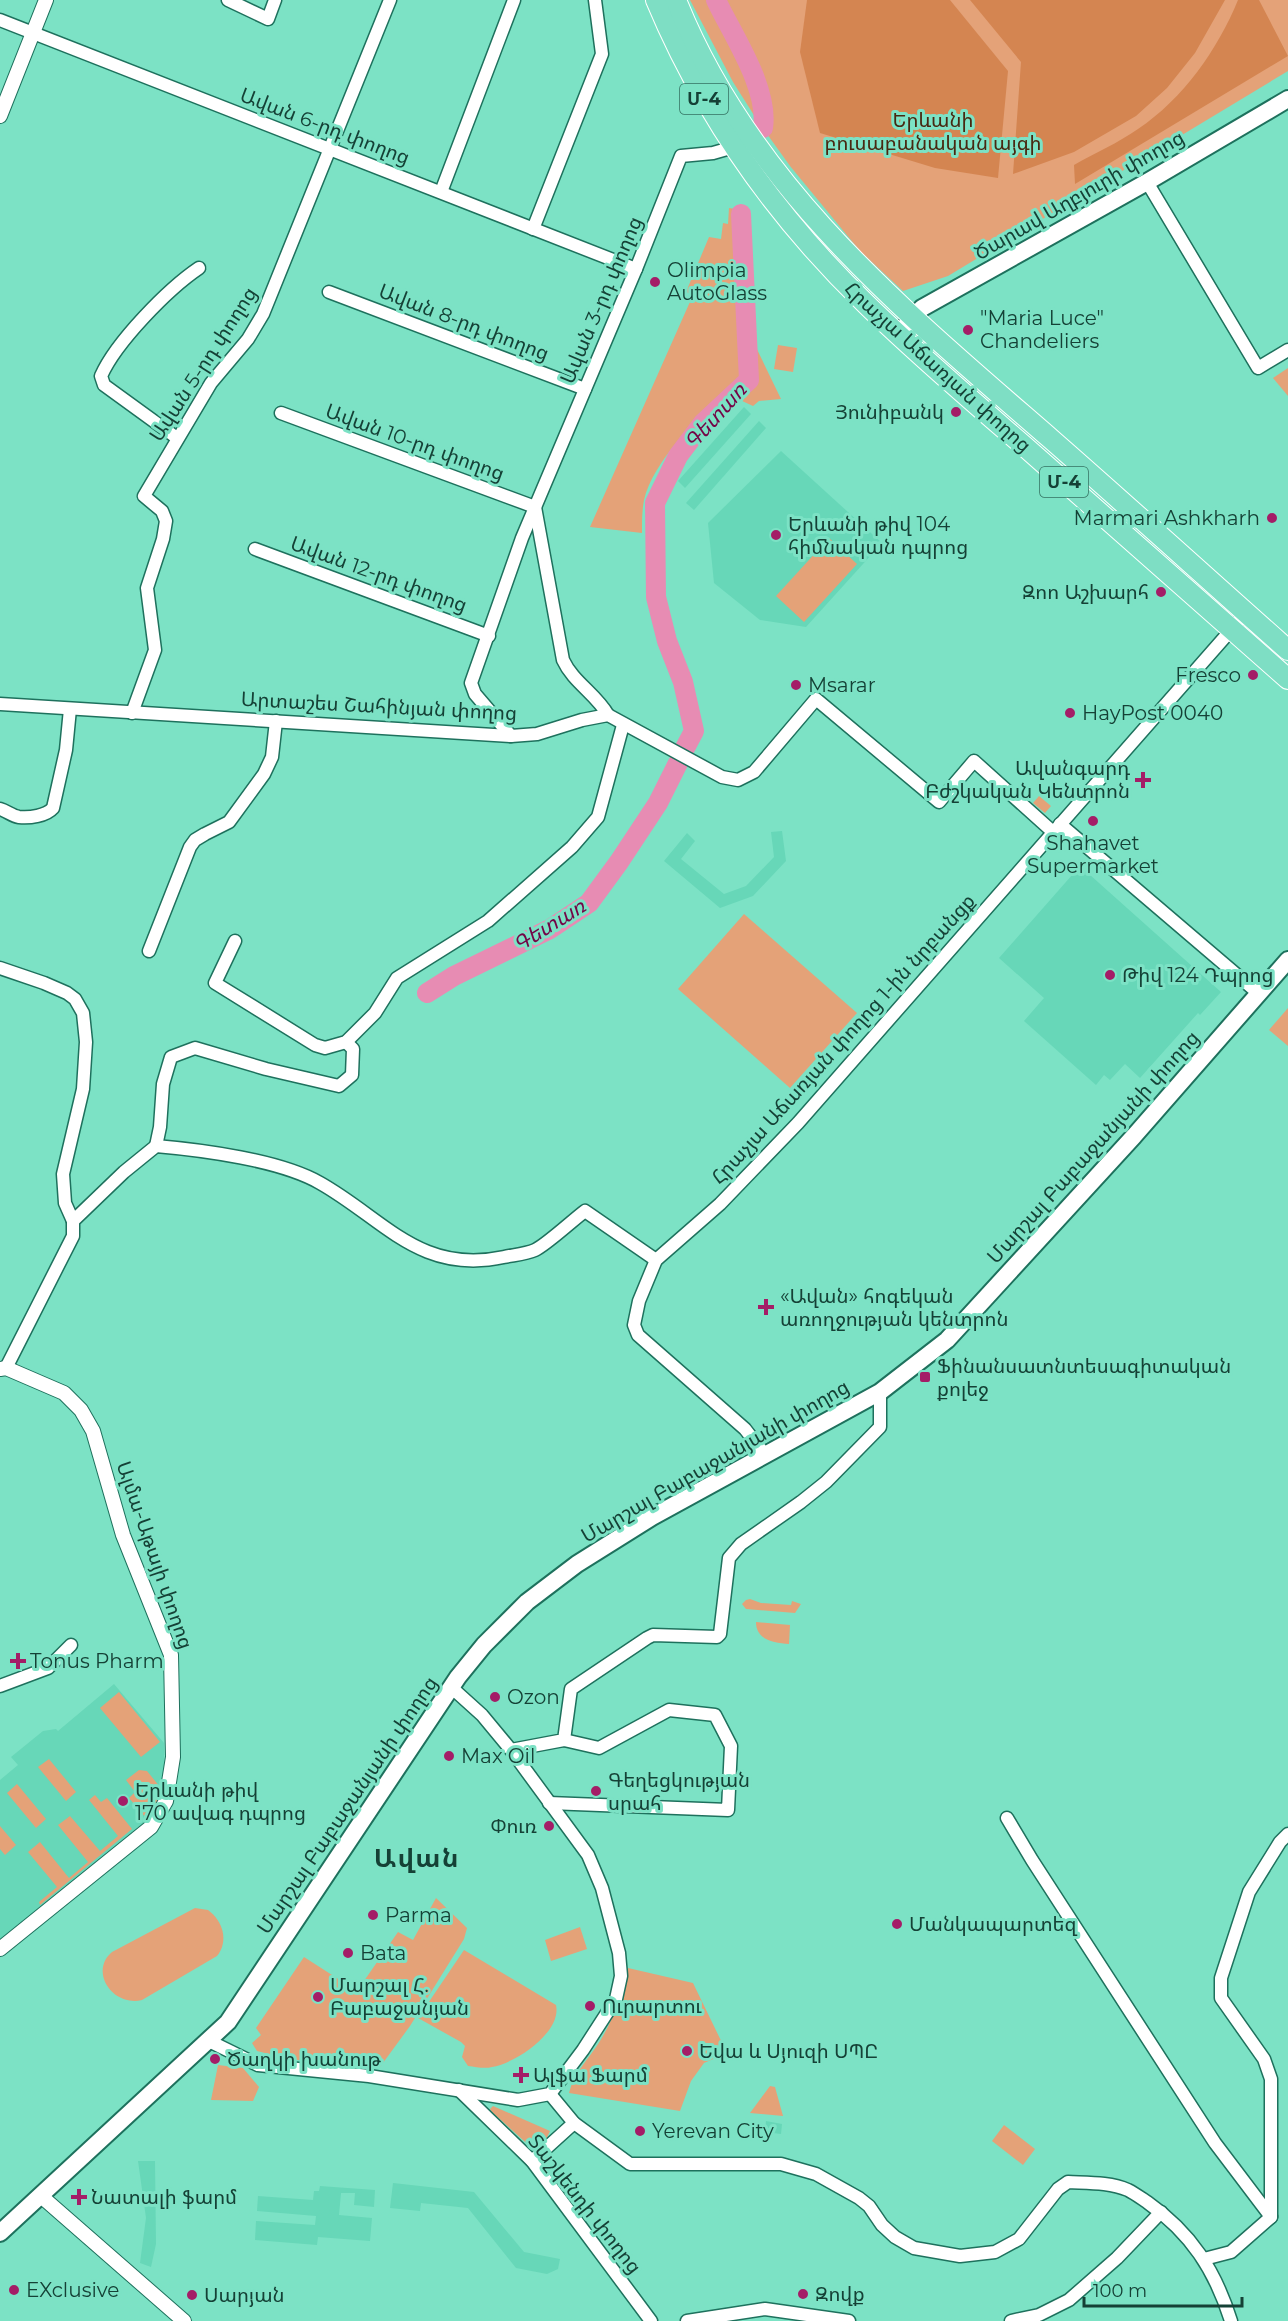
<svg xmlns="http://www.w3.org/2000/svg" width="1288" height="2321" font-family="Montserrat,'Noto Sans Armenian',sans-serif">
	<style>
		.built { fill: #67d7b8 }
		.green { fill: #e4a278 }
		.forest { fill: #d48551 }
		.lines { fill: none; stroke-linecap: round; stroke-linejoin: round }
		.river { stroke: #e78cb3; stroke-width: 20 }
		.minor-casing { stroke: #1e715d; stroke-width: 15 }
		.tertiary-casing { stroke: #1e715d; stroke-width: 16 }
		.secondary-casing { stroke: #1e715d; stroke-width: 20 }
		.trunk-casing { stroke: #fff; stroke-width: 22 }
		.minor { stroke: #fff; stroke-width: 12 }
		.tertiary { stroke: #fff; stroke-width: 14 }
		.secondary { stroke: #fff; stroke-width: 16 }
		.trunk { stroke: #7edec4; stroke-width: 20 }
		.poi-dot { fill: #a41d67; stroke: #7ce2c5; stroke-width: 2 }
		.labels { text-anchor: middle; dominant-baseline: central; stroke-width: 6; stroke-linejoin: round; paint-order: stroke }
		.shield { fill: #7ce2c5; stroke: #347161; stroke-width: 1.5 }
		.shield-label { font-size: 18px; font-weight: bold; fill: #154136 }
		.park-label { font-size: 20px; fill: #482811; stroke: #7ce2c5 }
		.street-label { font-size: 20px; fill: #154136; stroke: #7ce2c5 }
		.poi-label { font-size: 20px; fill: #154136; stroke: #7ce2c5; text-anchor: start }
		.water-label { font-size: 21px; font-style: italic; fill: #740446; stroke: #7ce2c5 }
		.district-label { font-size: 26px; font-weight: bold; letter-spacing: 1.5px; fill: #154136; stroke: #7ce2c5 }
	</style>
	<rect width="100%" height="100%" fill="#7ce2c5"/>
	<g class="built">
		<path d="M 744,407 L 751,414 L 685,488 L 678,481 Z"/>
		<path d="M 759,421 L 766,428 L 694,510 L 686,503 Z"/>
		<path d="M 781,451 L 882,543 L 806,627 L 760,620 L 714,583 L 708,523 Z"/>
		<path d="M 782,831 L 786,861 L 753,896 L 720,908 L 664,861 L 687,833 L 695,841 L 681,859 L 724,894 L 746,886 L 774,857 L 771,832 Z"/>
		<path d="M 1080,866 L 1221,992 L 1200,1015 L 1198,1013 L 1140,1078 L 1125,1064 L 1110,1080 L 1104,1075 L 1096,1085 L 1024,1021 L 1044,998 L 999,958 Z"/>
		<path d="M 114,1684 L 164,1743 L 164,1807 L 0,1941 L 0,1780 L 18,1765 L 11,1757 L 43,1731 L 56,1729 L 58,1731 Z"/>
		<path d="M 766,2121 L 782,2124 L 781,2134 L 765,2132 Z"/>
		<path d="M 138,2161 L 155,2161 L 156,2244 L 151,2267 L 140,2263 L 146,2218 Z"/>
		<path d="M 393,2183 L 474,2192 L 524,2252 L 560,2259 L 558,2269 L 547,2274 L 516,2268 L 468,2208 L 421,2203 L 420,2211 L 390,2208 Z"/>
		<path d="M 320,2186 L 375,2190 L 374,2207 L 354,2205 L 355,2193 L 341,2193 L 339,2215 L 372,2218 L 370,2241 L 318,2237 L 317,2245 L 255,2240 L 256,2221 L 315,2225 L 316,2216 L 257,2211 L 258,2196 L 313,2200 L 314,2191 L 319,2191 Z"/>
	</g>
	<g class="green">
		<path d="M 690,0 L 1288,0 L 1288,71 L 948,276 L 903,291 L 860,251 L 790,166 L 757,120 L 733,82 Z"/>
		<path d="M 729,208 L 747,211 L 752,339 L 781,399 L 759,401 L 753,406 L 727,394 C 697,417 653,462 644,500 C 642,510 642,522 642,533 L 590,527 L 693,295 L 686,292 L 709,237 L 721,239 L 723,223 L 728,224 Z"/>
		<path d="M 778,345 L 797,348 L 793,372 L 774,369 Z"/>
		<path d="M 1288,368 L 1288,396 L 1273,378 Z"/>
		<path d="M 829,538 L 857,564 L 804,622 L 776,596 Z"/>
		<path d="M 1039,796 L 1051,806 L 1045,813 L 1033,803 Z"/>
		<path d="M 744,914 L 857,1013 L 790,1088 L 678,989 Z"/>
		<path d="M 1288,1008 L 1288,1046 L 1269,1030 Z"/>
		<path d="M 750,1599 L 761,1603 L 791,1605 L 792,1601 L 801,1604 L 795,1613 L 746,1609 L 742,1604 L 746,1600 Z"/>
		<path d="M 756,1622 L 790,1625 L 789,1644 C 774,1643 756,1640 756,1622 Z"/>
		<path d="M 119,1692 L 160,1742 L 141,1757 L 100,1708 Z"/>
		<path d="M 49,1759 L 76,1792 L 66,1801 L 38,1767 Z"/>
		<path d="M 139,1770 L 147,1771 L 160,1787 L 158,1808 L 146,1818 L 129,1798 L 135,1792 L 126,1780 Z"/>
		<path d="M 17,1784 L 46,1819 L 36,1828 L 7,1793 Z"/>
		<path d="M 95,1795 L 101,1802 L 107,1798 L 132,1829 L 40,1905 L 39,1902 L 57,1887 L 28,1852 L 40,1842 L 69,1878 L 88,1862 L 58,1825 L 70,1816 L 100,1851 L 118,1836 L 89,1800 Z"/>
		<path d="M 0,1826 L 16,1845 L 5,1855 L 0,1849 Z"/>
		<path d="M 436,1898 L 467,1928 L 464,1939 L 410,2026 L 380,2067 C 339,2066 296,2062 257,2051 L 252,2043 L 261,2035 L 256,2028 L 304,1957 L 357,1991 L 398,1932 L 413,1940 Z"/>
		<path d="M 195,1908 L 208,1910 C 223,1921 229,1941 217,1956 L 142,2000 C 112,2007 89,1971 112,1952 Z"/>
		<path d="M 580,1927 L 587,1949 L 551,1961 L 545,1940 Z"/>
		<path d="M 464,1950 L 556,2005 C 562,2032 516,2063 492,2067 C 485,2069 476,2067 468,2066 L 462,2057 L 465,2046 L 461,2042 L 418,2018 Z"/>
		<path d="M 628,1968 L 693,1983 L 727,2053 L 704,2063 L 691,2081 L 680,2111 L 569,2093 C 574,2072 589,2059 600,2041 C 614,2018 622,1994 628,1968 Z"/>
		<path d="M 218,2065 L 243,2068 L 259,2087 L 253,2101 L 211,2100 Z"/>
		<path d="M 770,2086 L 775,2087 L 783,2116 L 750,2113 Z"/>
		<path d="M 493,2106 L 550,2131 L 543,2146 L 533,2149 L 492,2112 L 490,2109 Z"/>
		<path d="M 1004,2125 L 1035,2149 L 1023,2165 L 992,2141 Z"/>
	</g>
	<g class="forest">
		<path d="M 807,0 L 950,0 L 1008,71 L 998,178 L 935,168 L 820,133 L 800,52 Z"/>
		<path d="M 970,0 L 1225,0 L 1195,53 L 1167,88 L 1136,116 L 1074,152 L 1013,174 L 1021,62 Z"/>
		<path d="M 1238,0 L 1259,0 L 1288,56 L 1075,184 L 1074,165 C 1095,153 1118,143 1138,129 C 1183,99 1218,49 1238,0 Z"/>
	</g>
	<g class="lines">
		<g class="river">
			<path d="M 716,0 C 733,36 769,88 763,128"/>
			<path d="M 685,748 L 694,731 L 683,682 L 667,641 L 656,597 L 655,503 L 678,456 L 703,423 L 749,380 L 741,214"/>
			<path d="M 427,993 L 454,976 L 550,929 L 589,903 L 619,862 L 658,803 L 678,763"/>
		</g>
		<defs>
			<g id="minor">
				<path d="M 228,0 L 268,19 L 275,0"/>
				<path d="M 0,20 L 636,269"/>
				<path d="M 1147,182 L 1258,368 L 1288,350"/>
				<path d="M 441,192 L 514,0"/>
				<path d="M 533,229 L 602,54 L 595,0"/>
				<path d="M 329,292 L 585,389"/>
				<path d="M 281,413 L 535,507 L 563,660 C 573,682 596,694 608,715"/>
				<path d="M 177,438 L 104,385 L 101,376 C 116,342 168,289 199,268"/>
				<path d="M 255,549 L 489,636"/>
				<path d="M 0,704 L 511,736 L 537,734 L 582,720 L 608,715 L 722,777 L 738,780 L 754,772 L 816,699 L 939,802 L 974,761 L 1053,832"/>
				<path d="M 132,713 L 155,650 L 147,588 L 163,539 L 166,521 L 162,511 L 144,496 L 211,383 L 248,339 L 263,314 L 390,0"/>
				<path d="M 511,736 L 475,694 L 471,683 L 522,538 L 636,269 L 681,156 L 713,153 L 734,147"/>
				<path d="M 0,809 C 7,811 12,816 19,817 C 30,818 46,816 53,808 L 66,750 L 70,709"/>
				<path d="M 1060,824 L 1258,993"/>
				<path d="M 235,941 L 215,983 L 315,1045 L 325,1048 L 346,1042 L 375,1013 L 397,978 L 488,921 L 572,847 L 598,817 L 623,725"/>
				<path d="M 149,951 L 190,847 L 195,840 L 205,834 L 229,822 L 264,774 L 272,757 L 276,721"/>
				<path d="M 0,968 L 44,983 L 67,993 L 75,999 L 83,1013 L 86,1042 L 83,1089 L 63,1174 L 65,1203 L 73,1221"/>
				<path d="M 156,1146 L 160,1127 L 163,1084 L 171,1057 L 195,1048 L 266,1069 L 339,1086 L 352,1075 L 353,1049 L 346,1042"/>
				<path d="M 6,1368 L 73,1236 L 73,1221 L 124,1172 L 156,1146 C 202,1150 280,1160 320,1183 C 384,1219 420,1275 504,1257 C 513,1255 526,1254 535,1250 C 546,1245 573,1220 585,1211 L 656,1260"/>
				<path d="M 766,1456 L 745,1429 L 638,1335 L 634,1325 L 639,1301 L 656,1260 L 720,1204 L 798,1123 L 1246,613"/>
				<path d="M 0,1686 L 48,1668 L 71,1645"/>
				<path d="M 511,1750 L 564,1740 L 571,1689 L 647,1638 L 653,1635 L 717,1637 L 720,1634 L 729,1558 L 741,1544 L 801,1502 L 826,1482 L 880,1427 L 880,1392"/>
				<path d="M 549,1803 L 728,1810 L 731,1746 L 715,1715 L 669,1710 L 599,1748 L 564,1740"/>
				<path d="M 1007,1818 L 1032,1860 L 1215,2143 L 1271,2217 L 1231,2252 L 1204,2259"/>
				<path d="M 209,2041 L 258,2065 L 369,2076 L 518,2100 L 550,2094 L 583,2050 L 616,1999 L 621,1976 L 619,1953 L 602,1888 L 588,1855 L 511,1750 L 482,1715 L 451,1687"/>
				<path d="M 459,2090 L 532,2161 L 651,2321"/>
				<path d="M 550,2094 L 574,2123 L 630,2164 L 781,2164 L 816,2174 L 859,2198 L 869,2206 L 882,2225 L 895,2237 L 914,2248 L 960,2256 L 995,2252 L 1019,2239 L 1058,2189 L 1068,2182 C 1087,2183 1110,2182 1128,2190 C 1134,2193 1141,2198 1147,2202 C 1191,2233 1215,2270 1231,2321"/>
				<path d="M 532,2161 L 574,2123"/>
				<path d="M 1271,2217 L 1271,2079 L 1264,2059 L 1221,1998 L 1221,1978 L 1249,1892 L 1280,1842 L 1288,1834"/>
				<path d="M 687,2321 L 765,2309 L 849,2321"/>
				<path d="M 1011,2321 L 1039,2315 L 1069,2300 L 1117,2258 L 1161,2212"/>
			</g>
			<g id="tertiary">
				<path d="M 0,116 L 46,0"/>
				<path d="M 0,1369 L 6,1368 L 64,1393 L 81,1410 L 93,1431 L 123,1535 L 171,1655 L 173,1757 L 166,1801 L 151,1827 L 0,1949"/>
				<path d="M 41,2196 L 184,2321"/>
			</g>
			<g id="secondary">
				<path d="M 898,334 L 922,308 L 1147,182 L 1288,99"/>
				<path d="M 0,2233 L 228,2022 L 458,1677 L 484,1645 L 527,1602 L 577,1564 L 652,1517 L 880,1392 L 947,1340 L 1134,1136 L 1288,960"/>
			</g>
			<g id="trunk">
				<path d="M 656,0 C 704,115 776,217 866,304 C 916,353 970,399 1023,445 C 1112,523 1200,601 1288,679"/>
				<path d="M 676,0 C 750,186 905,312 1051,439 C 1131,509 1209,580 1288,650"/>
			</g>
		</defs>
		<use href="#minor" class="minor-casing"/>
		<use href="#tertiary" class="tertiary-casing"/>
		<use href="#secondary" class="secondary-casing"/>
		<use href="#trunk" class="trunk-casing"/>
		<use href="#minor" class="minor"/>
		<use href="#tertiary" class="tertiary"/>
		<use href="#secondary" class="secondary"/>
		<use href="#trunk" class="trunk"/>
	</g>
	<g class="poi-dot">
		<circle cx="655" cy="282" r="6"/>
		<circle cx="968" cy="330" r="6"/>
		<circle cx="956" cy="412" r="6"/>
		<circle cx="1272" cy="518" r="6"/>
		<circle cx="776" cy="535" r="6"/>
		<circle cx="1161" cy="592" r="6"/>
		<circle cx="1253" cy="675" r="6"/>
		<circle cx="796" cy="685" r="6"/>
		<circle cx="1070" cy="713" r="6"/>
		<path d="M1140 771h6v6h6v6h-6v6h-6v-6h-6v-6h6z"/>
		<circle cx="1093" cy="821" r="6"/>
		<circle cx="1110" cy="975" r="6"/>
		<path d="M763 1298h6v6h6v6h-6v6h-6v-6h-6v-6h6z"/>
		<rect x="919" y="1371" width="12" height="12" rx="3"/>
		<path d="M15 1652h6v6h6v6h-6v6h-6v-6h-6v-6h6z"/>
		<circle cx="495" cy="1697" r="6"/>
		<circle cx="449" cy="1756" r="6"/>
		<circle cx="596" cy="1791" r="6"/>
		<circle cx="123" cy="1801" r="6"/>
		<circle cx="549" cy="1826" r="6"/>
		<circle cx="373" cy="1915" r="6"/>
		<circle cx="897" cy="1924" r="6"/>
		<circle cx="348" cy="1953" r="6"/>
		<circle cx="318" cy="1997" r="6"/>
		<circle cx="590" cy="2006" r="6"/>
		<circle cx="687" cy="2051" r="6"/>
		<circle cx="215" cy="2059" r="6"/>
		<path d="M518 2066h6v6h6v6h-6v6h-6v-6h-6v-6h6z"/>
		<circle cx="640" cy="2131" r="6"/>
		<path d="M76 2188h6v6h6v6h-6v6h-6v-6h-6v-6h6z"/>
		<circle cx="14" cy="2290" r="6"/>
		<circle cx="803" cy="2294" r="6"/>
		<circle cx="192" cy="2295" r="6"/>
	</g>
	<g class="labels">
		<g class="shield">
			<rect x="680" y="84" width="48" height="30" rx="4.5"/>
			<rect x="1040" y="467" width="48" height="30" rx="4.5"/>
		</g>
		<g class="shield-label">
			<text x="704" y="99">Մ-4</text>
			<text x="1064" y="482">Մ-4</text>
		</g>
		<g class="park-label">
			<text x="933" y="120">Երևանի<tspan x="933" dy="23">բուսաբանական այգի</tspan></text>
		</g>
		<g class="street-label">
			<text transform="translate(325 126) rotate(21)">Ավան 6-րդ փողոց</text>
			<text transform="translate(1079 195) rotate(-30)">Ծարավ Աղբյուրի փողոց</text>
			<text transform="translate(601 300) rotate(-67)">Ավան 3-րդ փողոց</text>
			<text transform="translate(464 322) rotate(21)">Ավան 8-րդ փողոց</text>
			<text transform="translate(203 364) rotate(-57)">Ավան 5-րդ փողոց</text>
			<text transform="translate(938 367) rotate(42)">Հրաչյա Աճառյան փողոց</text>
			<text transform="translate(415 442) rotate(20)">Ավան 10-րդ փողոց</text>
			<text transform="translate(379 574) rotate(20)">Ավան 12-րդ փողոց</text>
			<text transform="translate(379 706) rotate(3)">Արտաշես Շահինյան փողոց</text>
			<text transform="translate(843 1039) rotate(-48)">Հրաչյա Աճառյան փողոց 1-ին նրբանցք</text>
			<text transform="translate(1093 1147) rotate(-48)">Մարշալ Բաբաջանյանի փողոց</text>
			<text transform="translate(715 1461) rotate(-30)">Մարշալ Բաբաջանյանի փողոց</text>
			<text transform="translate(155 1555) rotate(71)">Ալմա-Աթայի փողոց</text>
			<text transform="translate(347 1805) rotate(-56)">Մարշալ Բաբաջանյանի փողոց</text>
			<text transform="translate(585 2204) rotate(52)">Տաշկենդի փողոց</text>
		</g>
		<g class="poi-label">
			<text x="667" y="270">Olimpia<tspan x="667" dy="23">AutoGlass</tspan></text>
			<text x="980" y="318">"Maria Luce"<tspan x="980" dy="23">Chandeliers</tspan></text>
			<text x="944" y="412" text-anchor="end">Յունիբանկ</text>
			<text x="1260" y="518" text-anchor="end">Marmari Ashkharh</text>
			<text x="788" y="524">Երևանի թիվ 104<tspan x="788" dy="23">հիմնական դպրոց</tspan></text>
			<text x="1149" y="592" text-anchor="end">Զոո Աշխարհ</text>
			<text x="1241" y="675" text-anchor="end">Fresco</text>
			<text x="808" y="685">Msarar</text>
			<text x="1082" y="713">HayPost 0040</text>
			<text x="1130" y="768" text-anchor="end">Ավանգարդ<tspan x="1130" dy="23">Բժշկական Կենտրոն</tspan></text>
			<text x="1093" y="843" text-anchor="middle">Shahavet<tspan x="1093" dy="23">Supermarket</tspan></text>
			<text x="1122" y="975">Թիվ 124 Դպրոց</text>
			<text x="780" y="1296">«Ավան» հոգեկան<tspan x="780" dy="23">առողջության կենտրոն</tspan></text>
			<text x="937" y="1366">Ֆինանսատնտեսագիտական<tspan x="937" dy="23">քոլեջ</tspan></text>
			<text x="30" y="1661">Tonus Pharm</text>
			<text x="507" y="1697">Ozon</text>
			<text x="461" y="1756">Max Oil</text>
			<text x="608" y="1780">Գեղեցկության<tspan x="608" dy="23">սրահ</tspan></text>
			<text x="135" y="1790">Երևանի թիվ<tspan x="135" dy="23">170 ավագ դպրոց</tspan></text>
			<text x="537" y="1826" text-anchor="end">Փուռ</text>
			<text x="385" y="1915">Parma</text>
			<text x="909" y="1924">Մանկապարտեզ</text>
			<text x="360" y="1953">Bata</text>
			<text x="330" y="1985">Մարշալ Հ.<tspan x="330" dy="23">Բաբաջանյան</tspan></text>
			<text x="602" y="2006">Ուրարտու</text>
			<text x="699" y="2051">Եվա և Սյուզի ՍՊԸ</text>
			<text x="227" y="2059">Ծաղկի խանութ</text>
			<text x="533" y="2075">Ալֆա Ֆարմ</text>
			<text x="652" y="2131">Yerevan City</text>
			<text x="91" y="2197">Նատալի ֆարմ</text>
			<text x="26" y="2290">EXclusive</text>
			<text x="815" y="2294">Զովք</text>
			<text x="204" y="2295">Սարյան</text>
		</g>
		<g class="water-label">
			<text transform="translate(715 416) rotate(-48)">Գետառ</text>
			<text transform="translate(549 925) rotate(-32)">Գետառ</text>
		</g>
		<g class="district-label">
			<text x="417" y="1858">Ավան</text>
		</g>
	</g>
	<path d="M1084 2297v9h158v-9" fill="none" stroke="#154136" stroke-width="3"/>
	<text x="1093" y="2297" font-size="18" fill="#154136" stroke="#7ce2c5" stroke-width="4.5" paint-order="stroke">100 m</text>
</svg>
